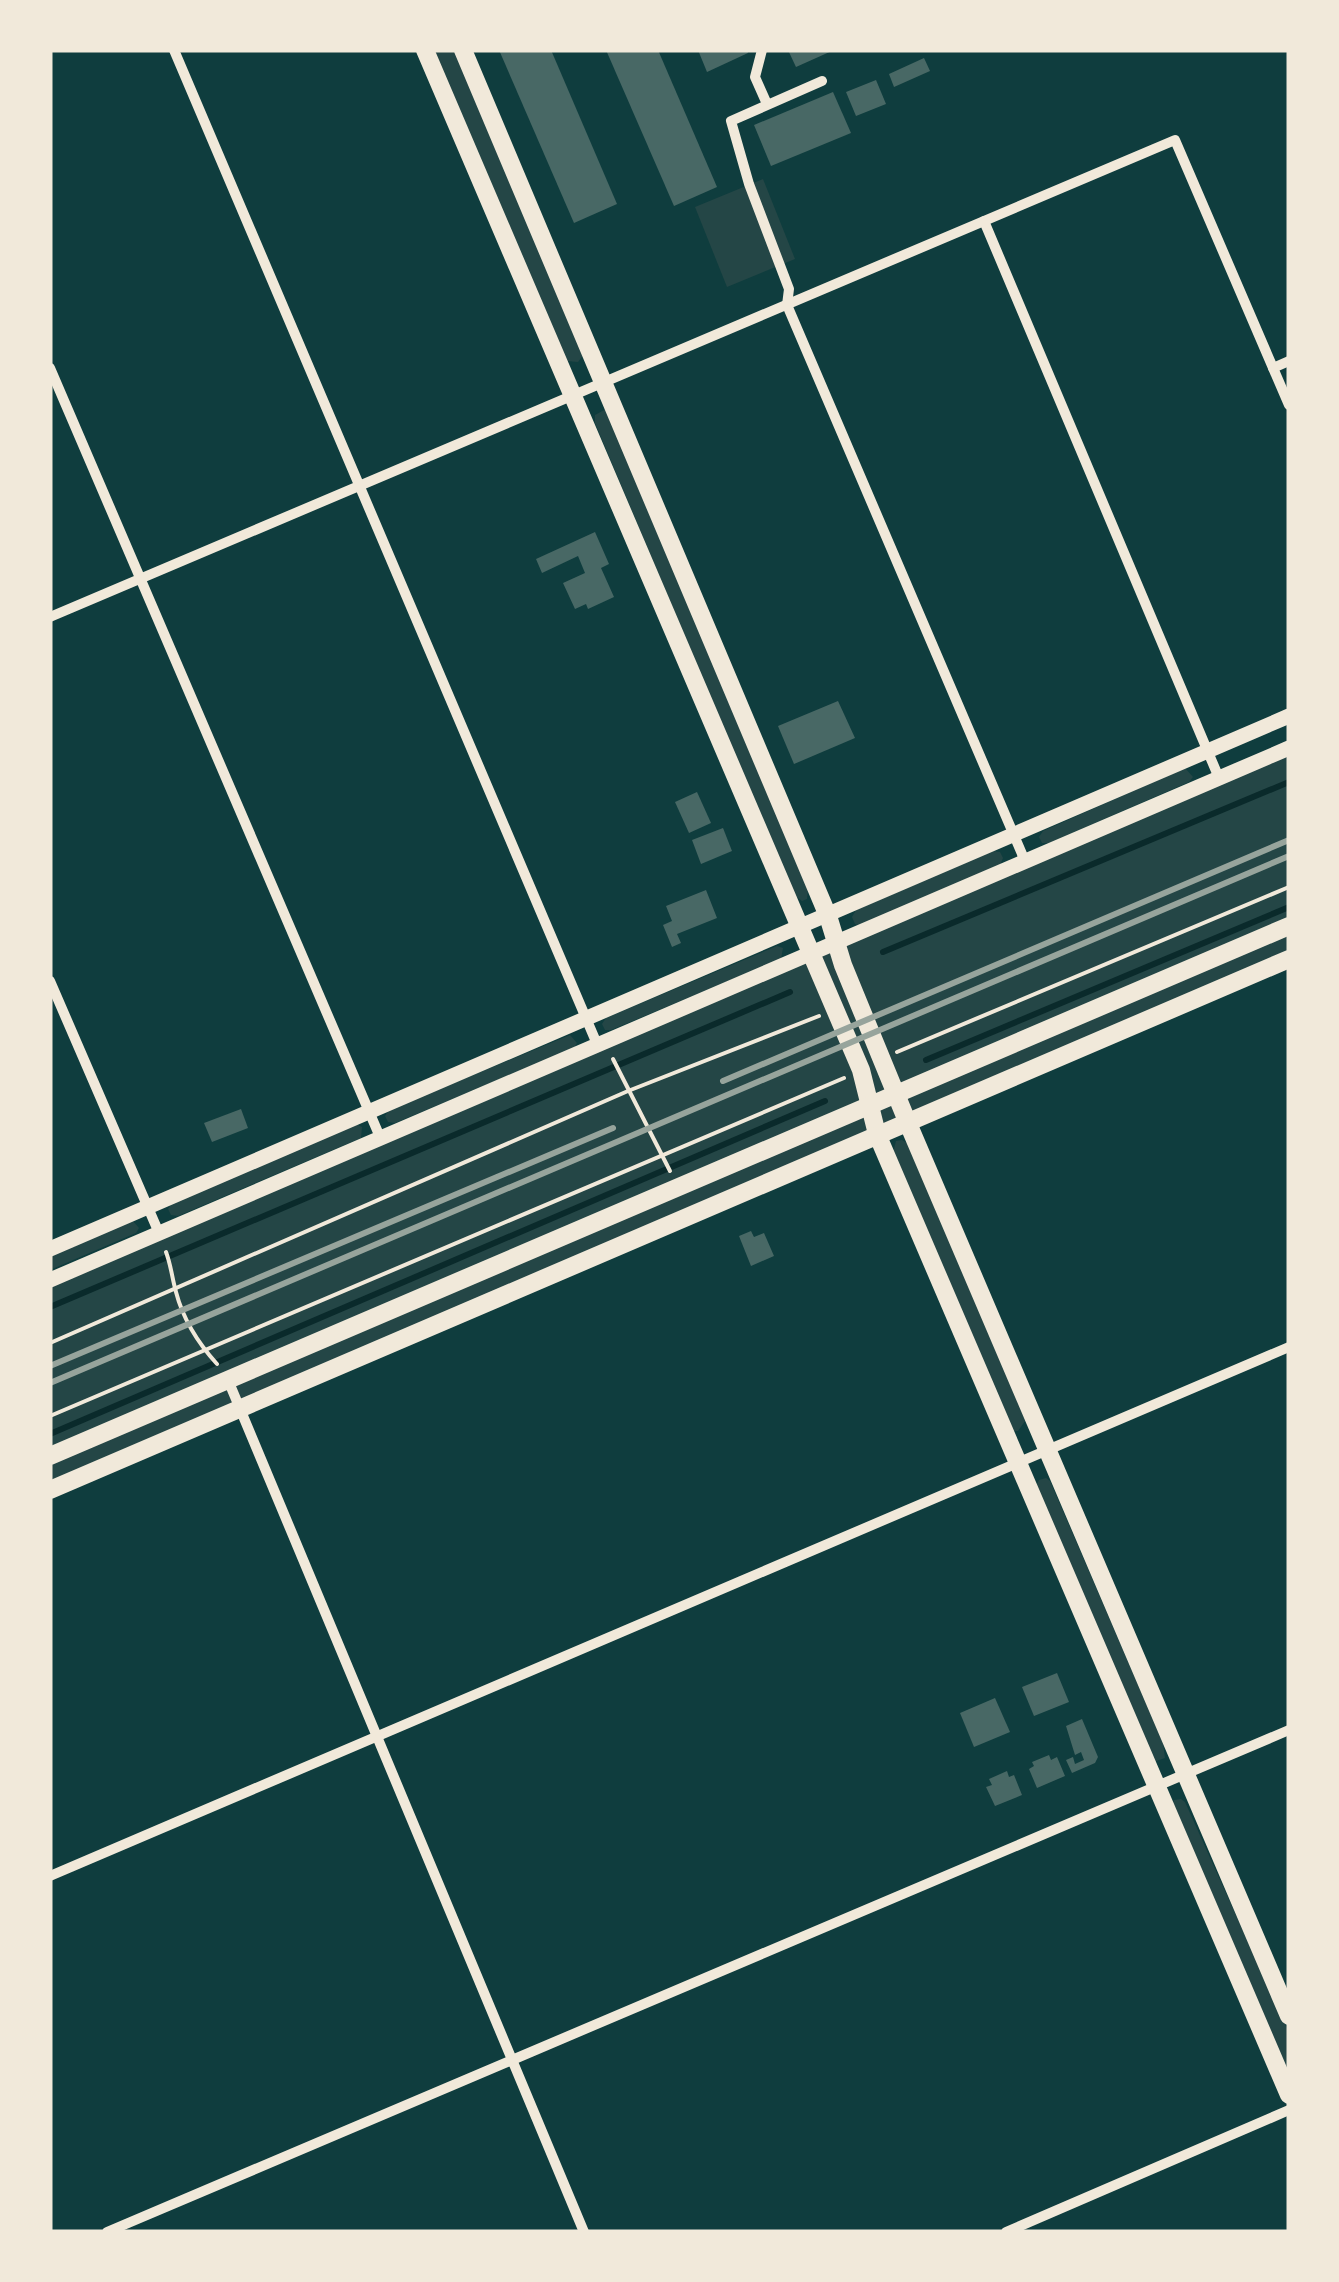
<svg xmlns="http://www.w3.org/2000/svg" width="1339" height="2282" font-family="Inter,sans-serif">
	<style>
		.green { fill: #244646 }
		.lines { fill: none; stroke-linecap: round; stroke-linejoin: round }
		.stream { stroke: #0a2a2b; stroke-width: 6 }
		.building { fill: #486865 }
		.path { stroke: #f1e9da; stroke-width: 4 }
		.minor { stroke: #f1e9da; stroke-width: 10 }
		.tertiary { stroke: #f1e9da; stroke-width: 15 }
		.secondary { stroke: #f1e9da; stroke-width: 18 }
		.rail { stroke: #97a49c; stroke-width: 6 }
	</style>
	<rect width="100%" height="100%" fill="#0f3d3e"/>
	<g class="green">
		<path d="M 434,50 L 456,50 L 584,354 L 578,362 L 567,361 Z"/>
		<path d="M 763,179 L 795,259 L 727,287 L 695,207 Z"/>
		<path d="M 606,409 L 808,890 L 807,899 L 802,901 L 794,895 L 595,423 L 595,415 Z"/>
		<path d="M 1289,748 L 1289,959 L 50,1490 L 50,1280 Z"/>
		<path d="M 1185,768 L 1193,777 L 1189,782 L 1049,843 L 1042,843 L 1039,837 L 1043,831 Z"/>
		<path d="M 993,851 L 1000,852 L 1003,858 L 1000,865 L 862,926 L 855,924 L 852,917 L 856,910 Z"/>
		<path d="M 777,946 L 783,948 L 781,959 L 611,1030 L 605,1030 L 602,1024 L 606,1018 Z"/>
		<path d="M 570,1035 L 577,1043 L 574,1048 L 395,1123 L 388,1122 L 385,1116 L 389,1110 Z"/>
		<path d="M 356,1124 L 362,1127 L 361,1138 L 178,1216 L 171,1215 L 168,1209 L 172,1203 Z"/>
		<path d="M 902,1140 L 907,1143 L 1022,1412 L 1025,1421 L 1018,1431 L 1012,1431 L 893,1153 L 896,1141 Z"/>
		<path d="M 132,1220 L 139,1228 L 136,1233 L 50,1270 L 50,1255 Z"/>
		<path d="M 1046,1478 L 1050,1481 L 1163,1743 L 1165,1758 L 1153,1762 L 1036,1486 L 1039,1480 Z"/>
		<path d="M 1181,1799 L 1185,1802 L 1289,2033 L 1289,2078 L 1171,1807 L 1174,1800 Z"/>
	</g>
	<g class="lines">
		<g class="stream">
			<path d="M 883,952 L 1289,782"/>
			<path d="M 926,1060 L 1289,907"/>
			<path d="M 50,1307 L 790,992"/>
			<path d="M 50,1434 L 825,1101"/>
		</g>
	</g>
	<g class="building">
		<path d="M 499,50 L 551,50 L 617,204 L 574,223 Z"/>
		<path d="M 606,50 L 658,50 L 717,187 L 674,206 Z"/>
		<path d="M 698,50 L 747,50 L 748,53 L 707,72 Z"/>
		<path d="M 788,50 L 834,50 L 796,67 Z"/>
		<path d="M 924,58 L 930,71 L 894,87 L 889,74 Z"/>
		<path d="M 876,80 L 886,104 L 856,116 L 846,92 Z"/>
		<path d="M 833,92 L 851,133 L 771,166 L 754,125 Z"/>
		<path d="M 595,532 L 609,564 L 601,568 L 614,597 L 588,609 L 586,604 L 575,609 L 563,583 L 585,573 L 578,556 L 542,573 L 536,559 Z"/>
		<path d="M 838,701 L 855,738 L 794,764 L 778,726 Z"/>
		<path d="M 697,792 L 711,823 L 689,833 L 675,802 Z"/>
		<path d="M 723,828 L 732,851 L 701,864 L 692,840 Z"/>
		<path d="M 706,890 L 717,918 L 677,934 L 681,943 L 672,947 L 663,925 L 672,921 L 666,906 Z"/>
		<path d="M 241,1109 L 248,1128 L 212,1142 L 204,1123 Z"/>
		<path d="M 751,1231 L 754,1237 L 764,1233 L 774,1256 L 751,1266 L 739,1236 Z"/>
		<path d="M 1057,1673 L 1069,1702 L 1034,1716 L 1022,1687 Z"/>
		<path d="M 995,1698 L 1010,1732 L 974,1747 L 960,1713 Z"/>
		<path d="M 1082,1719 L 1098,1757 L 1095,1763 L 1072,1773 L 1066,1760 L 1073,1757 L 1075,1764 L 1084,1760 L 1081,1752 L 1075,1755 L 1066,1726 Z"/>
		<path d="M 1049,1755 L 1051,1760 L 1057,1757 L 1065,1776 L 1037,1788 L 1029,1769 L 1034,1766 L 1032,1762 Z"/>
		<path d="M 1007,1771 L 1009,1777 L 1014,1775 L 1022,1795 L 995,1806 L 986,1787 L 992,1785 L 989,1779 Z"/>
	</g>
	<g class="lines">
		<g class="path">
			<path d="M 897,1052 L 1289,887"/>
			<path d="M 613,1059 L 670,1171"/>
			<path d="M 166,1252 C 171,1265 172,1278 176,1292 C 183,1319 198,1343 217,1364"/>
			<path d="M 50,1343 L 628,1091 L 819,1016"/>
			<path d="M 50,1416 L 844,1078"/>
		</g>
		<g class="minor">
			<path d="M 174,50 L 597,1044"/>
			<path d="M 762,50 L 755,77 L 767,104"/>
			<path d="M 822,81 L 731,121 L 749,184 L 789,289 L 787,305 L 1025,861"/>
			<path d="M 984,221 L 1219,778"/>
			<path d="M 50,368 L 380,1137"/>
			<path d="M 1273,368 L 1289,361"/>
			<path d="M 50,617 L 1175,140 L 1289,405"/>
			<path d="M 50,981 L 159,1233"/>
			<path d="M 228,1380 L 584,2232"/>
			<path d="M 50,1876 L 1289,1347"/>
			<path d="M 107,2232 L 1289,1730"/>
			<path d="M 1006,2232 L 1289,2110"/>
		</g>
		<g class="tertiary">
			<path d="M 50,1249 L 1289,716"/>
			<path d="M 50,1280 L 1289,748"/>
		</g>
		<g class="secondary">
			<path d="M 425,50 L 861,1070 L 877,1134 L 1289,2095"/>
			<path d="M 463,50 L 828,916 L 843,965 L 907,1121 L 1289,2016"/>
			<path d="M 50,1456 L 1289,926"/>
			<path d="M 50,1490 L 1289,959"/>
		</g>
		<g class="rail">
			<path d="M 723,1081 L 1289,840"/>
			<path d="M 50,1366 L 613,1128"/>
			<path d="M 50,1383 L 1289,856"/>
		</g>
	</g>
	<rect width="1339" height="2282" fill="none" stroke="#f1e9da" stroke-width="105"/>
</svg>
